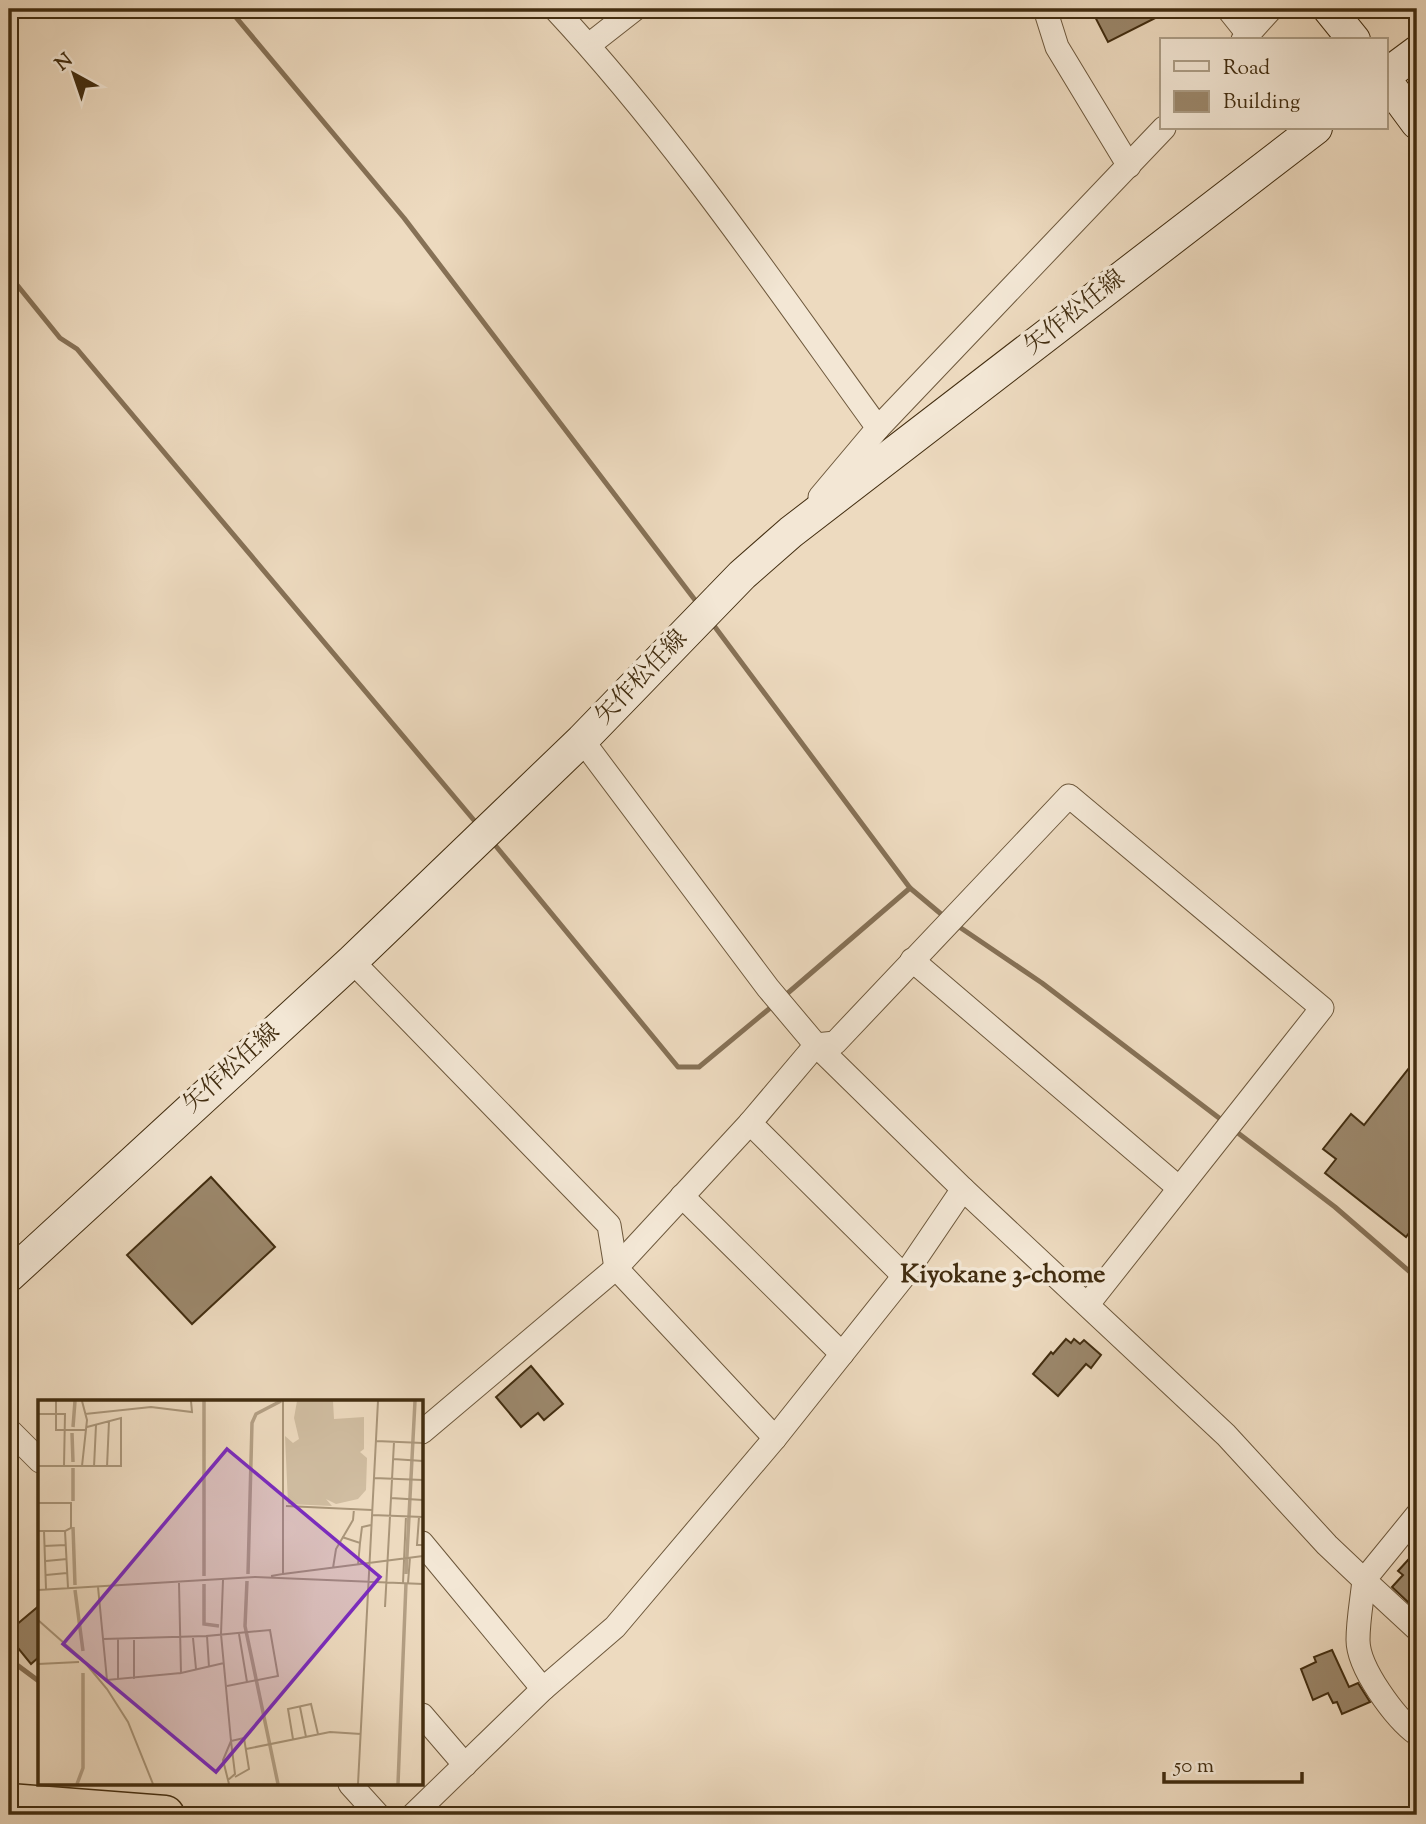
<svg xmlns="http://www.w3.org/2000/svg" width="1426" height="1824" font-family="'Sorts Mill Goudy','Noto Serif JP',serif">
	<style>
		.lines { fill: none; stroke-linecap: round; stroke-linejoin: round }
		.stream { stroke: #867156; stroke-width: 5 }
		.building { fill: #9b876b; stroke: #422d10; stroke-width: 2 }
		.street-casing { stroke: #6d583c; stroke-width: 25 }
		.secondary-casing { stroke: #422d10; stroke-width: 34 }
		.highway-casing { stroke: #422d10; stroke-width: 41 }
		.street { stroke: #f3e7d5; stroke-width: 23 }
		.secondary { stroke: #f3e7d5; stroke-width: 32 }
		.highway { stroke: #eddabf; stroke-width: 38 }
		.labels { text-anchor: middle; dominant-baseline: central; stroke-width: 7; stroke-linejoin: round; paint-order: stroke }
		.street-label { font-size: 24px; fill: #422d10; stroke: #f3e7d5 }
		.neighbourhood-label { font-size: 26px; font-weight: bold; fill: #422d10; stroke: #f3e7d5 }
		.inset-river { fill: none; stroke: #b39f84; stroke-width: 3.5 }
		.inset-road { fill: none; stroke: #a99579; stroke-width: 2 }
		.view { fill: #7b2cbf; fill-opacity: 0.15; stroke: #7b2cbf; stroke-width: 3.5 }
		.inset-edge { fill: none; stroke: #422d10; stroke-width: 3.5 }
	</style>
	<rect width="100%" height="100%" fill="#eddabf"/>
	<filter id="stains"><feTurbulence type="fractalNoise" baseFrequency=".00286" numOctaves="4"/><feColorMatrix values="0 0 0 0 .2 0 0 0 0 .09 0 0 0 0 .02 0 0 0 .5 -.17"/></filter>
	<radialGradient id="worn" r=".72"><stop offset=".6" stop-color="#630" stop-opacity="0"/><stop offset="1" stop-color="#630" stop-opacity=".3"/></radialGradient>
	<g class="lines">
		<g class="stream">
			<path d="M 229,9 L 404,218 L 695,600"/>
			<path d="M 9,275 L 60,338 L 77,349 L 478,825"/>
			<path d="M 712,623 L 910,888 L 947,919"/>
			<path d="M 495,845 L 678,1067 L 699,1067 L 775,1004"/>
			<path d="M 955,924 L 1042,983 L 1223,1121"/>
			<path d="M 782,998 L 910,888"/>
			<path d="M 1234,1130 L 1335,1207 L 1417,1278"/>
			<path d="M 9,1659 L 40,1682"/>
		</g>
	</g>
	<g class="building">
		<path d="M 1091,9 L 1173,9 L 1108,42 Z"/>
		<path d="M 1417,1058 L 1417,1222 L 1406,1237 L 1325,1173 L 1336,1159 L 1323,1149 L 1351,1114 L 1364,1125 Z"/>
		<path d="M 211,1177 L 275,1247 L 192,1324 L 127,1255 Z"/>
		<path d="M 1066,1339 L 1071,1343 L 1074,1339 L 1080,1344 L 1084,1340 L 1101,1355 L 1091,1368 L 1086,1364 L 1058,1396 L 1033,1374 L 1051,1352 L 1053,1354 Z"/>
		<path d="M 531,1366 L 563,1404 L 544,1420 L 538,1413 L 521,1427 L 496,1397 Z"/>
		<path d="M 1417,1550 L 1417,1594 L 1409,1603 L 1392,1587 L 1403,1575 L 1398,1571 Z"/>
		<path d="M 40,1605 L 40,1656 L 31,1664 L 9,1637 L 9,1631 Z"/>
		<path d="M 1332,1650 L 1349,1687 L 1358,1683 L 1370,1702 L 1342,1714 L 1337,1702 L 1333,1703 L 1328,1693 L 1313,1700 L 1301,1669 L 1316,1662 L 1314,1657 Z"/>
	</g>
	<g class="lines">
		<defs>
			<g id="street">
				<path d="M 555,9 C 675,138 775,286 878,428 L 820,497"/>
				<path d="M 1045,9 L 1057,47 L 1129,166"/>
				<path d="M 1228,9 L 1248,34"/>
				<path d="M 1243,40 L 1271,9"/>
				<path d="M 589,45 L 635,9"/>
				<path d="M 878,428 L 1164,128"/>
				<path d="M 582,740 L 768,988 L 816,1045 L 963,1189 L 1226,1435 L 1327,1545 L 1364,1580 C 1362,1600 1358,1620 1358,1640 C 1358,1668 1395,1718 1417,1734"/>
				<path d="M 912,960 L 1179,1188"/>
				<path d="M 352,961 L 609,1225 L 616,1268 L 775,1438 L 904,1276 L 963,1189"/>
				<path d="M 682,1196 L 842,1354"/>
				<path d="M 904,1276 L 750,1123 L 816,1045 L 835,1043 L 1069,796 L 1322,1008 L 1088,1304"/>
				<path d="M 9,1430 L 40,1461"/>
				<path d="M 422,1432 L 616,1268 L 750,1123"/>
				<path d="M 1417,1515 L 1364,1580 L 1417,1629"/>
				<path d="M 422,1543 L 543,1689"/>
				<path d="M 422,1715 L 465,1765"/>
				<path d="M 350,1784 L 378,1815"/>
				<path d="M 413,1815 L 543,1689 L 615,1627 L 775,1438"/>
			</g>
			<g id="secondary">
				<path d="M 1329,9 L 1354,40"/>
				<path d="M 1386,75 L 1417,52"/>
				<path d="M 1386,81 L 1417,123"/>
				<path d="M 9,1276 L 352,961 L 582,740 L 742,575 L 791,532 L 1316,128"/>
			</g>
			<path id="highway" d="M 9,1803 L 165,1815"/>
		</defs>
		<use href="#street" class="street-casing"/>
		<use href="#secondary" class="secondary-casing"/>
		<use href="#highway" class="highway-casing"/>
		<use href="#street" class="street"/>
		<use href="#secondary" class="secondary"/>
		<use href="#highway" class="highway"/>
	</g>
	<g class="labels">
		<g class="street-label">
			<text transform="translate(1075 313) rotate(-38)">矢作松任線</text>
			<text transform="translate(642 678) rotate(-46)">矢作松任線</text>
			<text transform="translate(232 1069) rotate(-42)">矢作松任線</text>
		</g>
		<g class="neighbourhood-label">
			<text x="1003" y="1275">Kiyokane 3-chome</text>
		</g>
	</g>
	<g transform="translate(38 1400)">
		<rect width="385" height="385" fill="#eddabf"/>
		<path d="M 259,1 L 295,1 L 296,19 L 326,17 L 326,49 L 322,52 L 329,58 L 328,90 L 320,99 L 298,104 L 288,99 L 294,106 L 250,104 L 247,36 L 255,43 L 261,39 L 256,18 Z" fill="#d0bda1"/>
		<path class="inset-river" d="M 35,27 L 37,1M 34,33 L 35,62M 35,68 L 35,101M 35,127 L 37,185M 210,174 L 214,23 L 218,14 L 243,1M 368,174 L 377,1M 166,176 L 166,1M 209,181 L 207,226 L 240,384M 166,184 L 166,224 L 181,226M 37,190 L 45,251M 39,384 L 45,368 L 45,273M 360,384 L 368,183"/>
		<path class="inset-road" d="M 18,1 L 18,30 L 47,30M 0,14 L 27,14 L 26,66M 47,14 L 113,7 L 154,12 L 153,1M 338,41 L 385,43M 356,42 L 353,98 L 385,100M 355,59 L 385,61M 0,66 L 44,66 L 49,20 L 44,1M 44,66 L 83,66 L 83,18 L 49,27M 56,67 L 58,25M 69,67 L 71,21M 336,78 L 385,80M 0,103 L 33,103 L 33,128 L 27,131 L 30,188M 248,106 L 334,110M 334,115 L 385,117M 381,117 L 379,145 L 385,145M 0,131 L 27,131M 6,131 L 8,189M 304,137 L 322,143 L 324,127 L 333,125M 6,146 L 28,145M 8,161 L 29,159M 320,165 L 322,143M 295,168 L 298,149 L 315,120 L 316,109M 245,174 L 385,156M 8,175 L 29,173M 233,176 L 245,174 L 245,1M 185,180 L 183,234 L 193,341 L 185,360 L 191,384M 141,183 L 143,273 L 186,263M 365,183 L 368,116M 370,183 L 372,157M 60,187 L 69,280 L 143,273M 0,190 L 217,177 L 385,184M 347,207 L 353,98M 0,220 L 44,259 L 69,289 L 90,322 L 115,384M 201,234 L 209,282M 155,238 L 158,269M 65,239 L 169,236M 80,239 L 80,280M 0,264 L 41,262M 171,267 L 169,236 L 232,230 L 240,276 L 189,286M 96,279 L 96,240M 262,307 L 268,337M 255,339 L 250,309 L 273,304 L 280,334M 208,349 L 292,332 L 323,334M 190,380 L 197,374 L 193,341 L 206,338 L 211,369 L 197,377M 320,384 L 340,1"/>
		<path class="view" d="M 189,49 L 342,177 L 178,372 L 25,244 Z"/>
		<rect width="385" height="385" class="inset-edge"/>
	</g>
	<rect width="1426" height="1824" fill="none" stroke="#eddabf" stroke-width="35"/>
	<rect x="10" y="10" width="1405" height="1803" fill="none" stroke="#422d10" stroke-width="3.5"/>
	<rect x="18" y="18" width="1391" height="1789" fill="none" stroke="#422d10" stroke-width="2"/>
	<rect x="1160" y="38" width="228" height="91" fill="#f3e7d5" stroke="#ac9d86" stroke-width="2"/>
	<rect x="1174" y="61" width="35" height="10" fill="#f3e7d5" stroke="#ac9d86" stroke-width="2"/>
	<text x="1223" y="74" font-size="21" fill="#422d10">Road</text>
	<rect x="1174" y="91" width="35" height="21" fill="#9b876b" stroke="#ac9d86" stroke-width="2"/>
	<text x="1223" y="108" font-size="21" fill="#422d10">Building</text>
	<g transform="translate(74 74) rotate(320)" stroke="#f3e7d5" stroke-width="5" paint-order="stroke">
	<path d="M0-5L12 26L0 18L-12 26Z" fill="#422d10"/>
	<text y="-10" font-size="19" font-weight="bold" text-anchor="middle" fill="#422d10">N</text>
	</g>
	<path d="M1164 1772v10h138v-10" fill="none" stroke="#422d10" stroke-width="3.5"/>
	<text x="1174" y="1772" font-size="21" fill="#422d10" stroke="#f3e7d5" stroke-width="5" paint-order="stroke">50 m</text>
	<rect width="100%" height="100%" filter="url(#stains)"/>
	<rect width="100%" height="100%" fill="url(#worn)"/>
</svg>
